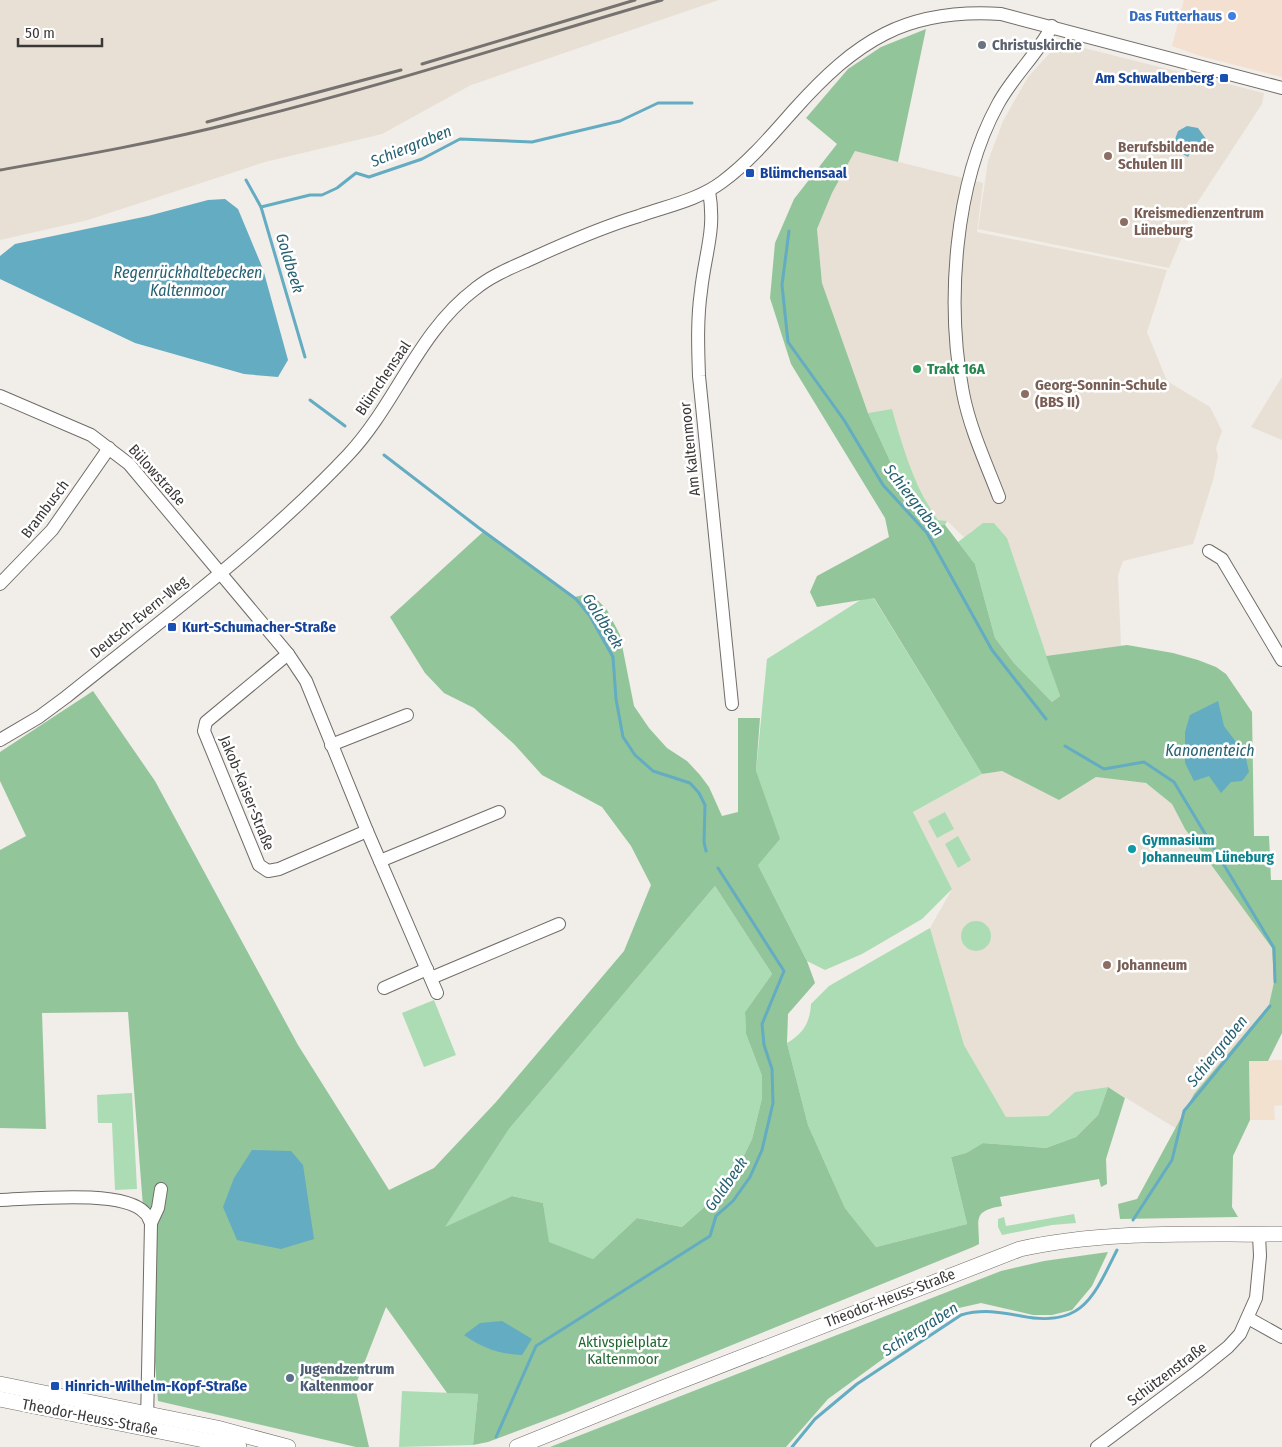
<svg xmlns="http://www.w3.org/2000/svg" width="1282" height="1447" font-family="'Fira Sans Condensed',sans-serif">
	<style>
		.commercial { fill: #f4e0d1 }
		.industrial { fill: #f3e1d0 }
		.built { fill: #e8e0d5 }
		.green { fill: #acdcb3 }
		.forest { fill: #93c59a; fill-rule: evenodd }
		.water { fill: #63acc2 }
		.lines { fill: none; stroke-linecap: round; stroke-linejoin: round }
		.stream { stroke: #63acc2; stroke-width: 3 }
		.minor-casing { stroke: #706d69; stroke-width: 14 }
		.major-casing { stroke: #706d69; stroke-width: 16 }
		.minor { stroke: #fff; stroke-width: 12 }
		.major { stroke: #fff; stroke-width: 15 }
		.rail { stroke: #757270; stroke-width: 3 }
		.shop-dot { fill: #3f7fe0; stroke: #fff; stroke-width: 2 }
		.worship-dot { fill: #6b7280; stroke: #fff; stroke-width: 2 }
		.transit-dot { fill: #1a4fb4; stroke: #fff; stroke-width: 2 }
		.education-dot { fill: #8d6e63; stroke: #fff; stroke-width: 2 }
		.leisure-dot { fill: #2e9e5b; stroke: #fff; stroke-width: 2 }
		.culture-dot { fill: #0f9aa8; stroke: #fff; stroke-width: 2 }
		.service-dot { fill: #5c6f8a; stroke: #fff; stroke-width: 2 }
		.labels { text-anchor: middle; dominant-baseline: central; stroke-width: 5; stroke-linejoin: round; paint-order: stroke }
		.shop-label { font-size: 15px; font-weight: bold; fill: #366cbe; stroke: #fff; text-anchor: end }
		.worship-label { font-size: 15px; font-weight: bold; fill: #5b616d; stroke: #fff; text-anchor: start }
		.transit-label { font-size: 15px; font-weight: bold; fill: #164399; stroke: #fff; text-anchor: start }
		.education-label { font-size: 15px; font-weight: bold; fill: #785e54; stroke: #fff; text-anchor: start }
		.leisure-label { font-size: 15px; font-weight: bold; fill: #27864d; stroke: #fff; text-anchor: start }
		.street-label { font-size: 15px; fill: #3a3837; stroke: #fff }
		.culture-label { font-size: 15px; font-weight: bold; fill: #0d838f; stroke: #fff; text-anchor: start }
		.park-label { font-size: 15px; fill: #216833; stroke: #fff }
		.service-label { font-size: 15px; font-weight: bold; fill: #4e5e75; stroke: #fff; text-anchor: start }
		.water-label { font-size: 16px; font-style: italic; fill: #266171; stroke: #fff }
	</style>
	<rect width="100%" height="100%" fill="#f1ede8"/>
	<path class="commercial" d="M 1184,0 L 1282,0 L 1282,77 L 1200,56 L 1172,46 Z"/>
	<path class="industrial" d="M 1282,1060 L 1282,1105 L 1274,1106 L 1275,1120 L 1250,1120 L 1249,1061 Z"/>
	<g class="built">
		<path d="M 0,0 L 719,0 L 471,85 L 382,134 L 265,162 L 88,220 L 0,240 Z"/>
		<path d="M 1060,42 L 1264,93 L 1262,104 L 1195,206 L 1169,268 L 978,229 L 988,161 L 1003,121 L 1028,77 Z"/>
		<path d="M 855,151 L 983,183 L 977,232 L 1167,270 L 1147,332 L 1167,381 L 1210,407 L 1222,431 L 1216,448 L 1218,456 L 1213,480 L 1193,544 L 1123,561 L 1118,575 L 1121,646 L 1046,656 L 1007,538 L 994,523 L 973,530 L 965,538 L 947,521 L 938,520 L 930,509 L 907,463 L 892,409 L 868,413 L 822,283 L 817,229 L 832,193 Z"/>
		<path d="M 1282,377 L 1282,440 L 1251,427 Z"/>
		<path d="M 1002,771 L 1059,799 L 1096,777 L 1146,783 L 1172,804 L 1185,829 L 1273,948 L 1274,982 L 1270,1005 L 1194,1094 L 1177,1129 L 1108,1087 L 1075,1092 L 1048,1116 L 1006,1117 L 964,1045 L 930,928 L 952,889 L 913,812 L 982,774 Z"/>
	</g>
	<g class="green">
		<path d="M 892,409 C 903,448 914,487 938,520 L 947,521 L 945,525 L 935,525 L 890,461 L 868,413 Z"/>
		<path d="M 983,523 L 994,523 L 1007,538 L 1060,696 L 1052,702 L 1014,663 L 995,638 L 975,564 L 958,542 Z"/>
		<path d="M 873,597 L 982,774 L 913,812 L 952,889 L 922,919 L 862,954 L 825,970 L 807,961 L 758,865 L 756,771 L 767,659 L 862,599 Z"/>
		<path d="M 945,812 L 954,829 L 937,838 L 928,821 Z"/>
		<path d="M 958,836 L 971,860 L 958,868 L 945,844 Z"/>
		<path d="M 715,886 L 772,974 L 745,1012 L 746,1034 L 762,1076 L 762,1098 L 752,1139 L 730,1184 L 682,1227 L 637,1218 L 593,1259 L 548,1242 L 543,1203 L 512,1196 L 444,1228 L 509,1129 Z"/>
		<circle cx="976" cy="936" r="15"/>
		<path d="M 930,928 L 964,1045 L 1006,1117 L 1048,1116 L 1075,1092 L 1108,1087 L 1098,1115 L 1076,1137 L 1046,1148 L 983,1143 L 966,1153 L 951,1157 L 967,1224 L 876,1247 L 845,1208 L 808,1125 L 787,1043 C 804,1033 810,1022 811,1004 L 829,986 Z"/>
		<path d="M 434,1000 L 456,1055 L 424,1067 L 402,1013 Z"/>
		<path d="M 132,1093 L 137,1189 L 115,1190 L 112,1123 L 98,1123 L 97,1095 Z"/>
		<path d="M 1074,1214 L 1076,1223 L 1052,1225 L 1002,1235 L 998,1227 L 998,1219 L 1004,1217 L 1006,1226 Z"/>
		<path d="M 402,1391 L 478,1394 L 473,1445 L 399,1447 Z"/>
	</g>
	<g class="forest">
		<path d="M 926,29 L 898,162 L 855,151 L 832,193 L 817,229 L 822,283 L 868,413 L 890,461 L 935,525 L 945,525 L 975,564 L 995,638 L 1014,663 L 1052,702 L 1060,696 L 1046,656 L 1127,645 L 1173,653 L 1198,660 L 1216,667 L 1226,674 L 1252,712 L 1254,836 L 1269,836 L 1271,880 L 1282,880 L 1282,1033 L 1268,1061 L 1249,1061 L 1250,1120 L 1233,1156 L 1232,1207 L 1238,1217 L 1120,1219 L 1118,1204 L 1137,1199 L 1194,1094 L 1269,1005 L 1274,982 L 1272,948 L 1185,829 L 1172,804 L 1146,783 L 1096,777 L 1059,800 L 1002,771 L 982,774 L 874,598 L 817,607 L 810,592 L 817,576 L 889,537 L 885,518 L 791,364 L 770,298 L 775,243 L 794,199 L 837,144 L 806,118 L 848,69 L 881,47 Z"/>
		<path d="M 484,531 L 575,597 L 591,593 L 607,610 L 620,635 L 634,706 L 649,728 L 667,748 L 687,761 L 700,775 L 709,787 L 722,816 L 738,812 L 738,718 L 760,718 L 756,771 L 780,839 L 758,865 L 807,961 L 815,983 L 788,1014 L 787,1043 L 808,1125 L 845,1208 L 876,1247 L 967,1224 L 951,1157 L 966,1153 L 983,1143 L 1046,1148 L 1076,1137 L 1098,1115 L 1108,1087 L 1125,1098 L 1106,1159 L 1107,1184 L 1101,1187 L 1099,1179 L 1000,1197 L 1002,1206 C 972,1211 979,1219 979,1244 L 973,1247 L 565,1413 L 488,1442 L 473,1445 L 478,1394 L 447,1393 L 386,1307 L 355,1387 L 369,1447 L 356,1447 L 158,1401 L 128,1012 L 42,1013 L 46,1129 L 0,1128 L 0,850 L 26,836 L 0,781 L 0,752 L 93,691 L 155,781 L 298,1045 L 389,1190 L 434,1168 L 496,1102 L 624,951 L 651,885 L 631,846 L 602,807 L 542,775 L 514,744 L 474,708 L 444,693 L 425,673 L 390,617 ZM 715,886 L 772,974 L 745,1012 L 746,1034 L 762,1076 L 762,1098 L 752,1139 L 730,1184 L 682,1227 L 637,1218 L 593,1259 L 549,1242 L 543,1203 L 512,1196 L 445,1227 L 509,1129 Z"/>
		<path d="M 1108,1252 L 1092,1286 L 1072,1310 L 1052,1315 L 1033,1315 L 981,1303 L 950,1310 L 828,1399 L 786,1447 L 550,1447 L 1001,1271 L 1044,1261 Z"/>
	</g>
	<g class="water">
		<path d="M 1187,126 L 1198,128 L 1206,139 L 1204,149 L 1193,148 L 1188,157 L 1179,152 L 1174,142 L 1178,131 Z"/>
		<path d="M 225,199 L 238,209 L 263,269 L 288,360 L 278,377 L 244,374 L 135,343 L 0,279 L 0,256 L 15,244 L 148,216 L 208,200 Z"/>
		<path d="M 1218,701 L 1224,726 L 1245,754 L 1249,772 L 1242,781 L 1231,782 L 1221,793 L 1209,776 L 1194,781 L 1185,763 L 1185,732 L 1190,715 Z"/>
		<path d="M 252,1150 L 291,1151 L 303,1165 L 314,1239 L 281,1249 L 237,1240 L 223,1207 L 234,1178 Z"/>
		<path d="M 502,1321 L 532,1339 L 522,1355 C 499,1354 482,1348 464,1335 L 480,1323 Z"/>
	</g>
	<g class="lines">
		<g class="stream">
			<path d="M 246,180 L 261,207 L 305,357"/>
			<path d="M 261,207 L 310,195 L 322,195 L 337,188 L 356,173 L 369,177 L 422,159 L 460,139 L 532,142 L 620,121 L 658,103 L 692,103"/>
			<path d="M 789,231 L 782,285 L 788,342 L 844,420 L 883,485 L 927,533 L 992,650 L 1046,719"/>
			<path d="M 310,400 L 345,426"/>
			<path d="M 384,455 L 479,528 L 576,599 L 590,616 L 613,657 L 616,699 L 623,737 L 635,755 L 653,771 L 690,783 L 699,793 L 705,805 L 704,842 L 706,851"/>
			<path d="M 1065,746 L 1104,769 L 1144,762 L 1174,782 L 1274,948 L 1275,982"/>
			<path d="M 1133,1220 L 1172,1160 L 1184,1111 L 1270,1006"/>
			<path d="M 496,1437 L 536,1346 L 710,1236 L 716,1216 L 733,1201 L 750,1177 L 762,1150 L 773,1103 L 772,1069 L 764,1045 L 762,1024 L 784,971 L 718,868"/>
			<path d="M 792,1447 L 815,1419 L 857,1384 L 961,1315 C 982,1309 1000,1312 1021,1316 C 1082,1328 1093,1298 1117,1250"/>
		</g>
		<defs>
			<g id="minor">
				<path d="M 709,191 C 716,230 705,253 701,291 C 697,319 698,347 699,376 L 732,704"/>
				<path d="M 0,396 L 91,435 L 129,464 L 288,654 L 306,681 L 367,831 L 437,993"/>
				<path d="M 999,497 C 986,463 970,429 963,393 C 946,304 954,184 998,104 C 1013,76 1038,54 1052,26"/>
				<path d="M 1209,551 L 1222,559 L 1282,660"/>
				<path d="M 0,584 L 52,530 L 109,448"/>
				<path d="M 288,654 L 206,722 L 204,731 L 259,865 L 268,871 L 279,869 L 367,831"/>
				<path d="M 0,740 L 39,717 L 66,697 C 162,620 263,545 348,455 C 396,404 418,332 475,289 C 492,275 513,267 533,258 C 568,242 602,227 639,216 C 667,206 698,200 722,182 C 749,162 771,136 794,110 C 856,41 905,8 1001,14 L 1282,88"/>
				<path d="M 331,745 L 407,715"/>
				<path d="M 380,861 L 499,812"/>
				<path d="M 431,978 L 559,924"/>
				<path d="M 384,988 L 427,969"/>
				<path d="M 0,1200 C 32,1199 124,1189 145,1213 C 148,1215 149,1220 151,1223"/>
				<path d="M 1248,1318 L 1282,1337"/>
				<path d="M 147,1423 L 151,1223 L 158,1208 L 161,1189"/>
				<path d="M 1097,1447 L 1197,1372 L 1228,1347 L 1240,1334 L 1256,1298 L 1260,1256 L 1259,1235"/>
			</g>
			<g id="major">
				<path d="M 0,1384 L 217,1428 L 288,1447"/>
				<path d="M 0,1399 L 239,1447"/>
				<path d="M 517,1447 L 660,1389 L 1020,1249 C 1106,1230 1195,1235 1282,1234"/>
			</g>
		</defs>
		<use href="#minor" class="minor-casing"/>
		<use href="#major" class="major-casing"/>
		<use href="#minor" class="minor"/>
		<use href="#major" class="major"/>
		<g class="rail">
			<path d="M 422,64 L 635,0"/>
			<path d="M 207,122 L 401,70"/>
			<path d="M 0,170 C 79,156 159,142 237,122 C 380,87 520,41 662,0"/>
		</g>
	</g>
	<circle class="shop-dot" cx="1232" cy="16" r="5"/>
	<circle class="worship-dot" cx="982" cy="45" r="5"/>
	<g class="transit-dot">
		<rect x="1219" y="73" width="10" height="10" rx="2.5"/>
		<rect x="745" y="168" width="10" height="10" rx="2.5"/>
		<rect x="167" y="622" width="10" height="10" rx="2.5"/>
		<rect x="50" y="1381" width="10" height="10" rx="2.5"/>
	</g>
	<g class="education-dot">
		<circle cx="1108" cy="156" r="5"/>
		<circle cx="1124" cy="222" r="5"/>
		<circle cx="1025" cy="394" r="5"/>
		<circle cx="1107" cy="965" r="5"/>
	</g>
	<circle class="leisure-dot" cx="917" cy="369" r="5"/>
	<circle class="culture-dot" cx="1132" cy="849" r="5"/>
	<circle class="service-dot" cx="290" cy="1378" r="5"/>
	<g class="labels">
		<g class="shop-label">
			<text x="1222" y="16">Das Futterhaus</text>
		</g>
		<g class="worship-label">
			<text x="992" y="45">Christuskirche</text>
		</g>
		<g class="transit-label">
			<text x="1214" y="78" text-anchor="end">Am Schwalbenberg</text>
			<text x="760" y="173">Blümchensaal</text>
			<text x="182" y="627">Kurt-Schumacher-Straße</text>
			<text x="65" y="1386">Hinrich-Wilhelm-Kopf-Straße</text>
		</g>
		<g class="education-label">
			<text x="1118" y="147">Berufsbildende<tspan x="1118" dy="17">Schulen III</tspan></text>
			<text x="1134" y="213">Kreismedienzentrum<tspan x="1134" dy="17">Lüneburg</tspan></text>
			<text x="1035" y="385">Georg-Sonnin-Schule<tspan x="1035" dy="17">(BBS II)</tspan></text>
			<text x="1117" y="965">Johanneum</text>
		</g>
		<g class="leisure-label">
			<text x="927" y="369">Trakt 16A</text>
		</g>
		<g class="street-label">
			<text transform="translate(383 378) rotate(-56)">Blümchensaal</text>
			<text transform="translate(690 449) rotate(-96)">Am Kaltenmoor</text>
			<text transform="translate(157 475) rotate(48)">Bülowstraße</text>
			<text transform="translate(45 509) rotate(-53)">Brambusch</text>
			<text transform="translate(139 617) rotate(-39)">Deutsch-Evern-Weg</text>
			<text transform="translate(247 793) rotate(68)">Jakob-Kaiser-Straße</text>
			<text transform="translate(890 1298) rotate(-21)">Theodor-Heuss-Straße</text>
			<text transform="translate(1167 1374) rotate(-37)">Schützenstraße</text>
			<text transform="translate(90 1417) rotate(11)">Theodor-Heuss-Straße</text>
		</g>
		<g class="culture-label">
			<text x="1142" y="840">Gymnasium<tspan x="1142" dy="17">Johanneum Lüneburg</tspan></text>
		</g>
		<g class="park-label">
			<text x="623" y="1342">Aktivspielplatz<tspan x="623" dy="17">Kaltenmoor</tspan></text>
		</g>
		<g class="service-label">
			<text x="300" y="1369">Jugendzentrum<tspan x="300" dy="17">Kaltenmoor</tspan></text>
		</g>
		<g class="water-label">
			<text transform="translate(411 146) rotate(-22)">Schiergraben</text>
			<text transform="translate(290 263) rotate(73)">Goldbeek</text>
			<text x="188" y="272">Regenrückhaltebecken<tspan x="188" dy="18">Kaltenmoor</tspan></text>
			<text transform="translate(914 500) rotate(52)">Schiergraben</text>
			<text transform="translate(603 621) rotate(58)">Goldbeek</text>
			<text x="1210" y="750">Kanonenteich</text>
			<text transform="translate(1217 1051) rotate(-51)">Schiergraben</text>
			<text transform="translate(726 1184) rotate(-55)">Goldbeek</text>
			<text transform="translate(920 1329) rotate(-32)">Schiergraben</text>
		</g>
	</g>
	<path d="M18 38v8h84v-8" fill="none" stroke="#3a3837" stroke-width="2.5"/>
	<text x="25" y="38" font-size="15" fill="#3a3837" stroke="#ffffff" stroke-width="4" paint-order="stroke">50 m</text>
</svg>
